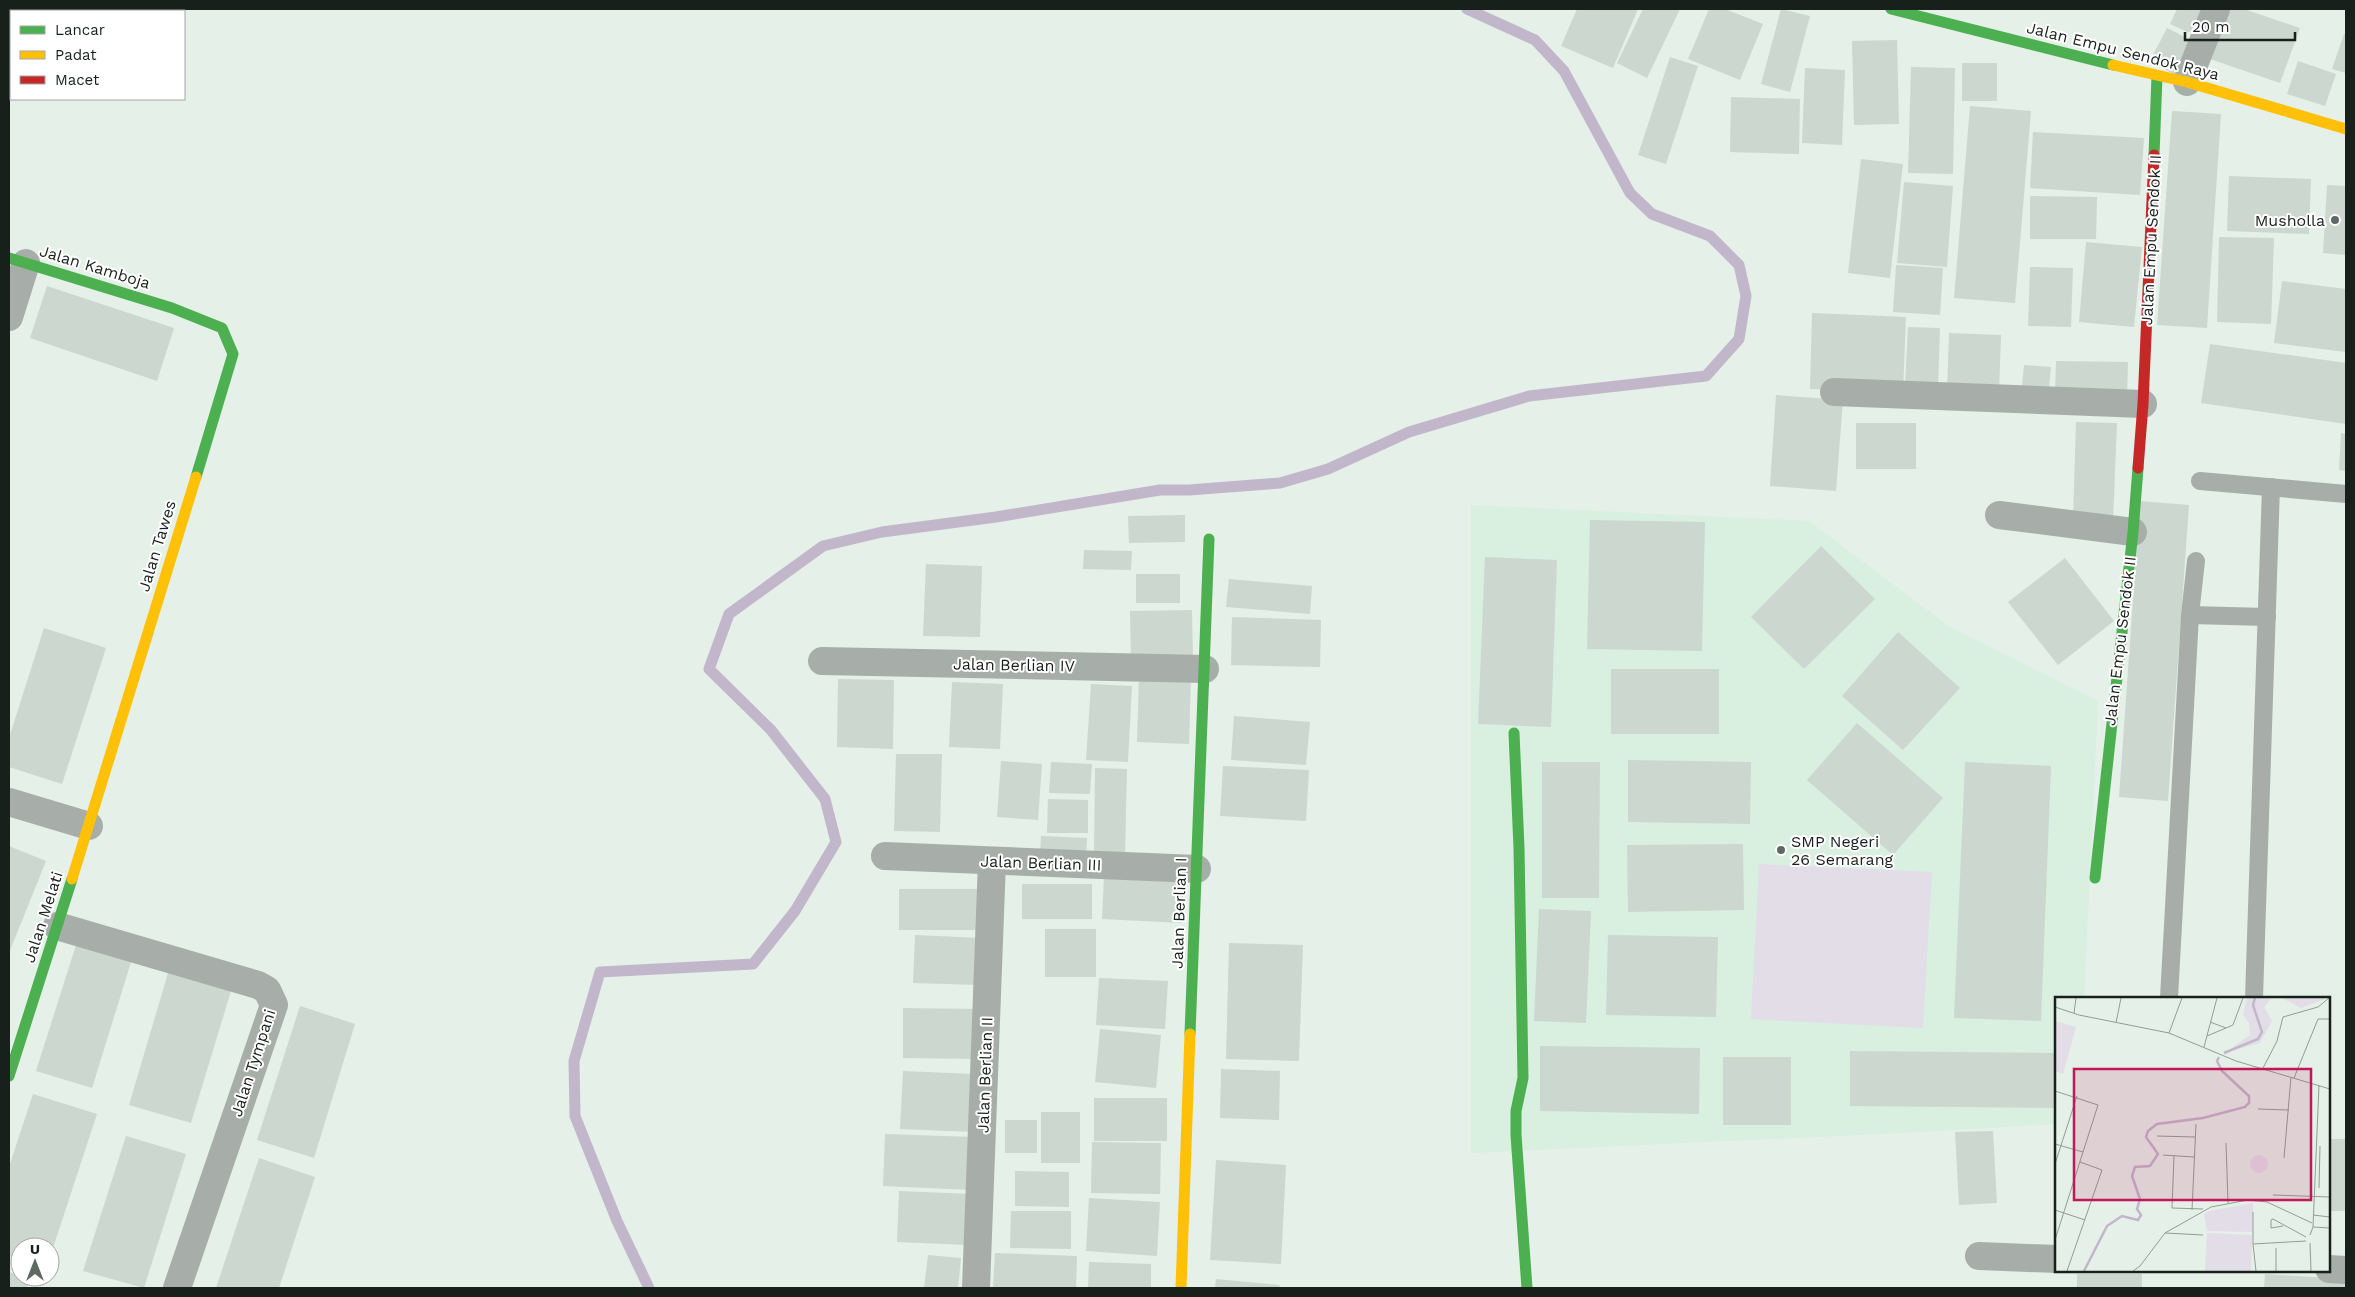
<svg xmlns="http://www.w3.org/2000/svg" width="2355" height="1297" font-family="'Work Sans',sans-serif">
	<style>
		.built { fill: #d9efe0 }
		.green { fill: #e2dde7 }
		.lines { fill: none; stroke-linecap: round; stroke-linejoin: round }
		.stream { stroke: #c2b6cb; stroke-width: 11 }
		.building { fill: #cbd7cf }
		.lane { stroke: #a7aea9; stroke-width: 18 }
		.street { stroke: #a7aea9; stroke-width: 28 }
		.fast { stroke: #4caf50; stroke-width: 11 }
		.slow { stroke: #ffc107; stroke-width: 11 }
		.jam { stroke: #c62828; stroke-width: 11 }
		.poi-dot { fill: #5f6963; stroke: #fff; stroke-width: 2 }
		.labels { text-anchor: middle; dominant-baseline: central; stroke-width: 4; stroke-linejoin: round; paint-order: stroke }
		.street-label { font-size: 16px; fill: #18201b; stroke: #fff }
		.poi-label { font-size: 16px; fill: #18201b; stroke: #fff; text-anchor: end }
		.inset-river { fill: none; stroke: #c2b6cb; stroke-width: 2.5 }
		.inset-road { fill: none; stroke: #929d96; stroke-width: 1 }
		.view { fill: #c2185b; fill-opacity: 0.15; stroke: #c2185b; stroke-width: 2.5 }
		.inset-edge { fill: none; stroke: #18201b; stroke-width: 2.5 }
	</style>
	<rect width="100%" height="100%" fill="#e4f0e8"/>
	<path class="built" d="M 1471,505 L 1809,521 L 1950,627 L 2098,701 L 2084,998 L 2056,998 L 2056,1124 L 1921,1132 L 1471,1153 Z"/>
	<path class="green" d="M 1759,864 L 1932,872 L 1923,1028 L 1751,1019 Z"/>
	<g class="lines">
		<path class="stream" d="M 649,1288 L 617,1221 L 575,1116 L 574,1061 L 600,972 L 753,964 L 795,911 L 836,842 L 825,799 L 771,730 L 709,669 L 729,614 L 823,546 L 882,532 L 996,517 L 1160,490 L 1189,490 L 1280,483 L 1328,469 L 1409,432 L 1529,396 L 1706,376 L 1739,339 L 1746,296 L 1739,265 L 1710,236 L 1652,214 L 1630,193 L 1564,71 L 1535,40 L 1467,9"/>
	</g>
	<g class="building">
		<path d="M 1577,9 L 1638,9 L 1613,68 L 1561,46 Z"/>
		<path d="M 1643,9 L 1680,9 L 1647,78 L 1617,63 Z"/>
		<path d="M 1709,9 L 1725,9 L 1763,24 L 1740,80 L 1688,59 Z"/>
		<path d="M 1781,9 L 1810,16 L 1790,92 L 1761,84 Z"/>
		<path d="M 2177,9 L 2209,9 L 2196,36 L 2170,24 Z"/>
		<path d="M 2228,9 L 2244,9 L 2300,28 L 2280,83 L 2210,59 Z"/>
		<path d="M 2167,28 L 2197,43 L 2179,77 L 2150,61 Z"/>
		<path d="M 2344,34 L 2346,34 L 2346,73 L 2332,69 Z"/>
		<path d="M 1897,40 L 1899,124 L 1854,125 L 1852,41 Z"/>
		<path d="M 1670,57 L 1698,66 L 1666,164 L 1638,155 Z"/>
		<path d="M 2298,61 L 2336,74 L 2325,106 L 2287,94 Z"/>
		<rect x="1962" y="63" width="35" height="38"/>
		<path d="M 1911,67 L 1955,68 L 1953,174 L 1908,173 Z"/>
		<path d="M 1805,68 L 1845,70 L 1842,145 L 1802,143 Z"/>
		<path d="M 1731,97 L 1800,99 L 1799,154 L 1730,152 Z"/>
		<path d="M 1970,106 L 2031,111 L 2015,303 L 1954,298 Z"/>
		<path d="M 2172,111 L 2221,114 L 2207,328 L 2157,325 Z"/>
		<path d="M 2033,132 L 2144,138 L 2140,195 L 2030,188 Z"/>
		<path d="M 1861,159 L 1903,164 L 1890,278 L 1848,273 Z"/>
		<path d="M 2229,176 L 2311,179 L 2309,234 L 2227,231 Z"/>
		<path d="M 1904,182 L 1953,186 L 1947,267 L 1897,263 Z"/>
		<path d="M 2327,185 L 2346,186 L 2346,255 L 2323,253 Z"/>
		<path d="M 2030,196 L 2097,197 L 2096,239 L 2030,239 Z"/>
		<path d="M 2219,237 L 2274,238 L 2271,324 L 2217,322 Z"/>
		<path d="M 2086,242 L 2142,247 L 2134,327 L 2079,322 Z"/>
		<path d="M 1896,265 L 1943,268 L 1940,315 L 1893,312 Z"/>
		<path d="M 2030,267 L 2073,268 L 2071,327 L 2028,326 Z"/>
		<path d="M 2282,281 L 2346,289 L 2346,352 L 2274,343 Z"/>
		<path d="M 47,286 L 174,328 L 157,381 L 30,338 Z"/>
		<path d="M 1812,313 L 1906,317 L 1903,392 L 1810,389 Z"/>
		<path d="M 1908,327 L 1940,328 L 1938,389 L 1905,387 Z"/>
		<path d="M 1949,333 L 2001,335 L 1999,394 L 1947,392 Z"/>
		<path d="M 2210,344 L 2346,363 L 2346,424 L 2201,403 Z"/>
		<path d="M 2056,361 L 2128,362 L 2127,397 L 2055,395 Z"/>
		<path d="M 2024,365 L 2051,367 L 2048,398 L 2021,396 Z"/>
		<path d="M 1776,395 L 1843,400 L 1836,491 L 1770,486 Z"/>
		<path d="M 2076,422 L 2117,423 L 2113,522 L 2073,520 Z"/>
		<rect x="1856" y="423" width="60" height="46"/>
		<path d="M 2341,433 L 2346,434 L 2346,471 L 2339,470 Z"/>
		<path d="M 2140,501 L 2189,505 L 2168,801 L 2119,797 Z"/>
		<path d="M 1185,515 L 1185,542 L 1129,543 L 1128,516 Z"/>
		<path d="M 1590,520 L 1705,522 L 1702,651 L 1587,649 Z"/>
		<path d="M 1821,546 L 1875,599 L 1804,669 L 1751,617 Z"/>
		<path d="M 1084,550 L 1132,551 L 1131,570 L 1083,569 Z"/>
		<path d="M 1485,557 L 1557,560 L 1551,727 L 1478,724 Z"/>
		<path d="M 2065,558 L 2114,621 L 2058,665 L 2008,602 Z"/>
		<path d="M 926,564 L 982,566 L 980,637 L 923,636 Z"/>
		<rect x="1136" y="574" width="44" height="29"/>
		<path d="M 1229,579 L 1312,586 L 1310,614 L 1226,607 Z"/>
		<path d="M 1192,610 L 1193,658 L 1131,660 L 1130,611 Z"/>
		<path d="M 1232,617 L 1321,620 L 1320,667 L 1231,665 Z"/>
		<path d="M 44,628 L 106,648 L 62,784 L 9,767 L 9,738 Z"/>
		<path d="M 1898,632 L 1960,688 L 1903,750 L 1842,696 Z"/>
		<rect x="1611" y="669" width="108" height="65"/>
		<path d="M 1139,676 L 1191,677 L 1189,744 L 1137,742 Z"/>
		<path d="M 838,679 L 894,680 L 893,749 L 837,747 Z"/>
		<path d="M 952,682 L 1003,684 L 1000,749 L 949,747 Z"/>
		<path d="M 1091,684 L 1132,686 L 1128,762 L 1086,760 Z"/>
		<path d="M 1234,716 L 1310,722 L 1306,765 L 1231,760 Z"/>
		<path d="M 1857,723 L 1943,798 L 1893,855 L 1807,780 Z"/>
		<path d="M 896,754 L 942,754 L 940,832 L 894,831 Z"/>
		<path d="M 1628,760 L 1751,762 L 1750,824 L 1628,822 Z"/>
		<path d="M 1001,761 L 1042,764 L 1038,820 L 997,817 Z"/>
		<path d="M 1051,762 L 1092,764 L 1090,794 L 1049,793 Z"/>
		<path d="M 1542,762 L 1600,762 L 1599,898 L 1542,898 Z"/>
		<path d="M 1965,762 L 2051,766 L 2041,1021 L 1954,1018 Z"/>
		<path d="M 1223,766 L 1309,770 L 1306,821 L 1220,816 Z"/>
		<path d="M 1095,768 L 1127,769 L 1125,856 L 1094,855 Z"/>
		<path d="M 1048,799 L 1088,800 L 1088,833 L 1047,833 Z"/>
		<path d="M 1041,836 L 1087,838 L 1086,858 L 1040,857 Z"/>
		<path d="M 1743,844 L 1744,910 L 1628,912 L 1627,845 Z"/>
		<path d="M 9,846 L 46,861 L 9,953 Z"/>
		<path d="M 1104,876 L 1184,879 L 1182,923 L 1102,919 Z"/>
		<rect x="1022" y="884" width="70" height="35"/>
		<rect x="899" y="889" width="90" height="41"/>
		<path d="M 1539,909 L 1591,911 L 1586,1023 L 1534,1021 Z"/>
		<rect x="1045" y="929" width="51" height="48"/>
		<path d="M 915,935 L 982,938 L 980,985 L 913,983 Z"/>
		<path d="M 1608,935 L 1718,937 L 1716,1017 L 1606,1015 Z"/>
		<path d="M 77,942 L 132,959 L 92,1088 L 36,1071 Z"/>
		<path d="M 1229,943 L 1303,945 L 1299,1061 L 1226,1059 Z"/>
		<path d="M 171,963 L 234,981 L 191,1123 L 129,1105 Z"/>
		<path d="M 1099,978 L 1168,981 L 1165,1029 L 1096,1025 Z"/>
		<path d="M 300,1006 L 355,1024 L 314,1158 L 257,1140 Z"/>
		<path d="M 903,1008 L 978,1009 L 978,1059 L 903,1058 Z"/>
		<path d="M 1100,1029 L 1161,1035 L 1156,1088 L 1095,1082 Z"/>
		<path d="M 1540,1046 L 1700,1048 L 1699,1114 L 1540,1111 Z"/>
		<path d="M 1850,1051 L 2056,1053 L 2056,1108 L 1850,1106 Z"/>
		<rect x="1723" y="1057" width="68" height="68"/>
		<path d="M 1221,1069 L 1280,1071 L 1279,1120 L 1220,1118 Z"/>
		<path d="M 903,1071 L 975,1074 L 973,1132 L 900,1129 Z"/>
		<path d="M 33,1094 L 97,1114 L 50,1257 L 50,1247 L 20,1247 L 20,1259 L 9,1256 L 9,1167 Z"/>
		<rect x="1094" y="1098" width="73" height="43"/>
		<rect x="1041" y="1112" width="39" height="51"/>
		<rect x="1005" y="1120" width="32" height="33"/>
		<path d="M 1993,1131 L 1997,1203 L 1959,1205 L 1955,1132 Z"/>
		<path d="M 885,1134 L 974,1137 L 972,1190 L 883,1186 Z"/>
		<path d="M 126,1136 L 186,1154 L 144,1288 L 83,1271 Z"/>
		<rect x="2329" y="1139" width="17" height="72"/>
		<path d="M 1092,1142 L 1161,1143 L 1160,1194 L 1091,1193 Z"/>
		<path d="M 259,1158 L 315,1177 L 279,1288 L 216,1288 Z"/>
		<path d="M 1216,1160 L 1286,1165 L 1281,1264 L 1210,1260 Z"/>
		<path d="M 1015,1171 L 1069,1172 L 1069,1207 L 1015,1206 Z"/>
		<path d="M 899,1191 L 971,1194 L 968,1245 L 897,1242 Z"/>
		<path d="M 1089,1198 L 1160,1202 L 1157,1256 L 1086,1251 Z"/>
		<path d="M 1011,1211 L 1071,1211 L 1071,1249 L 1010,1248 Z"/>
		<path d="M 995,1253 L 1077,1256 L 1076,1288 L 993,1288 Z"/>
		<path d="M 928,1255 L 961,1258 L 958,1288 L 924,1288 Z"/>
		<path d="M 1089,1262 L 1151,1264 L 1151,1288 L 1088,1288 Z"/>
		<path d="M 9,1272 L 30,1279 L 27,1288 L 9,1288 Z"/>
		<rect x="2077" y="1274" width="65" height="14"/>
		<path d="M 2265,1274 L 2346,1279 L 2346,1288 L 2264,1288 Z"/>
		<path d="M 1216,1279 L 1280,1285 L 1279,1288 L 1215,1288 Z"/>
	</g>
	<g class="lines">
		<g class="lane">
			<path d="M 2200,481 L 2346,494"/>
			<path d="M 2190,615 L 2196,561"/>
			<path d="M 2169,998 L 2190,615 L 2267,617"/>
			<path d="M 2254,998 L 2271,487"/>
		</g>
		<g class="street">
			<path d="M 2187,82 L 2216,9"/>
			<path d="M 9,317 L 26,263"/>
			<path d="M 1834,392 L 2143,404"/>
			<path d="M 1999,515 L 2133,532"/>
			<path d="M 822,661 L 1205,669"/>
			<path d="M 9,802 L 89,826"/>
			<path d="M 885,856 L 1197,869"/>
			<path d="M 57,926 L 258,985 L 267,990 L 274,1005 L 177,1288"/>
			<path d="M 1979,1256 L 2056,1259"/>
			<path d="M 2329,1269 L 2346,1270"/>
			<path d="M 976,1288 L 992,861"/>
		</g>
		<g class="fast">
			<path d="M 1891,9 L 2113,65"/>
			<path d="M 2154,155 L 2157,76"/>
			<path d="M 9,258 L 172,308 L 222,328 L 233,354 L 196,477"/>
			<path d="M 1514,733 L 1519,848 L 1523,1078 L 1516,1111 L 1516,1135 L 1527,1288"/>
			<path d="M 2095,878 L 2133,532 L 2138,468"/>
			<path d="M 1190,1034 L 1209,539"/>
			<path d="M 9,1076 L 72,879"/>
		</g>
		<g class="slow">
			<path d="M 2113,65 L 2187,82 L 2346,129"/>
			<path d="M 72,879 L 196,477"/>
			<path d="M 1181,1288 L 1190,1034"/>
		</g>
		<path class="jam" d="M 2138,468 L 2143,404 L 2154,155"/>
	</g>
	<g class="poi-dot">
		<circle cx="2335" cy="220" r="5"/>
		<circle cx="1781" cy="850" r="5"/>
	</g>
	<g class="labels">
		<g class="street-label">
			<text transform="translate(2123 51) rotate(14)">Jalan Empu Sendok Raya</text>
			<text transform="translate(2151 240) rotate(-87)">Jalan Empu Sendok II</text>
			<text transform="translate(95 267) rotate(17)">Jalan Kamboja</text>
			<text transform="translate(157 546) rotate(-73)">Jalan Tawes</text>
			<text transform="translate(2120 641) rotate(-83)">Jalan Empu Sendok II</text>
			<text transform="translate(1014 665) rotate(1)">Jalan Berlian IV</text>
			<text transform="translate(1041 863) rotate(2)">Jalan Berlian III</text>
			<text transform="translate(1179 913) rotate(-88)">Jalan Berlian I</text>
			<text transform="translate(43 917) rotate(-72)">Jalan Melati</text>
			<text transform="translate(253 1063) rotate(-72)">Jalan Tympani</text>
			<text transform="translate(985 1075) rotate(-88)">Jalan Berlian II</text>
		</g>
		<g class="poi-label">
			<text x="2325" y="220">Musholla</text>
			<text x="1791" y="841" text-anchor="start">SMP Negeri<tspan x="1791" dy="18">26 Semarang</tspan></text>
		</g>
	</g>
	<g transform="translate(2055 997)">
		<rect width="275" height="275" fill="#e4f0e8"/>
		<path d="M 192,1 L 217,1 L 209,10 L 217,24 L 205,46 L 179,53 L 178,50 L 195,38 L 194,26 L 188,18 ZM 227,1 L 273,1 L 246,11 ZM 0,24 L 21,30 L 8,77 L 0,74 ZM195 167a9 9 0 1 1 18 0a9 9 0 1 1-18 0ZM 198,206 L 198,235 L 152,234 L 149,217 L 154,214 ZM 152,236 L 197,238 L 196,274 L 150,274 Z" fill="#e2dde7"/>
		<path class="inset-river" d="M 169,56 L 203,42 L 207,35 L 198,8 L 200,1M 29,274 L 52,229 L 67,219 L 83,223 L 86,218 L 82,212 L 85,202 L 77,179 L 80,170 L 95,169 L 103,157 L 91,140 L 93,134 L 102,127 L 148,121 L 190,110 L 194,106 L 194,99 L 167,74 L 162,64 L 164,60"/>
		<path class="inset-road" d="M 0,10 L 24,18 L 114,36 L 181,64 L 275,92M 19,16 L 21,1M 155,25 L 171,31M 61,26 L 66,1M 114,36 L 127,1M 152,39 L 178,28 L 188,1M 149,50 L 162,1M 207,73 L 222,44 L 228,20 L 263,10 L 274,1M 239,81 L 263,22 L 275,22M 0,94 L 43,108 L 0,243M 203,112 L 234,113M 102,139 L 140,140M 171,146 L 173,206M 0,147 L 28,155M 108,158 L 139,160M 119,159 L 117,211 L 148,212M 229,161 L 236,80M 0,167 L 22,99M 264,191 L 265,149M 218,198 L 275,200M 0,213 L 30,223M 137,213 L 141,127M 258,218 L 275,220M 228,229 L 216,231 L 216,223 L 218,222 L 251,240M 258,230 L 275,231M 110,236 L 148,238M 255,238 L 258,230 L 264,88M 255,246 L 256,274M 198,247 L 198,215M 221,251 L 221,274M 12,274 L 47,173 L 25,165M 78,274 L 85,269 L 110,236 L 156,210 L 193,203 L 212,205 L 257,226M 201,274 L 198,247 L 251,244"/>
		<path class="view" d="M 19,72 L 256,72 L 256,203 L 19,203 Z"/>
		<rect width="275" height="275" class="inset-edge"/>
	</g>
	<rect width="2355" height="1297" fill="none" stroke="#18201b" stroke-width="20"/>
	<rect x="10" y="10" width="175" height="90" fill="#ffffff" stroke="#a3a6a4"/>
	<rect x="20" y="26" width="25" height="8" fill="#4caf50" stroke="#a3a6a4"/>
	<text x="55" y="35" font-size="15" fill="#18201b">Lancar</text>
	<rect x="20" y="51" width="25" height="8" fill="#ffc107" stroke="#a3a6a4"/>
	<text x="55" y="60" font-size="15" fill="#18201b">Padat</text>
	<rect x="20" y="76" width="25" height="8" fill="#c62828" stroke="#a3a6a4"/>
	<text x="55" y="85" font-size="15" fill="#18201b">Macet</text>
	<g transform="translate(35 1262)"><circle r="24" fill="#ffffff" stroke="#a3a6a4"/>
	<path d="M0-4L9 19L0 12L-9 19Z" fill="#5f6963"/>
	<text y="-8" font-size="14" font-weight="bold" text-anchor="middle" fill="#18201b">U</text>
	</g>
	<path d="M2185 32v8h110v-8" fill="none" stroke="#18201b" stroke-width="2.5"/>
	<text x="2192" y="32" font-size="15" fill="#18201b" stroke="#ffffff" stroke-width="4" paint-order="stroke">20 m</text>
</svg>
